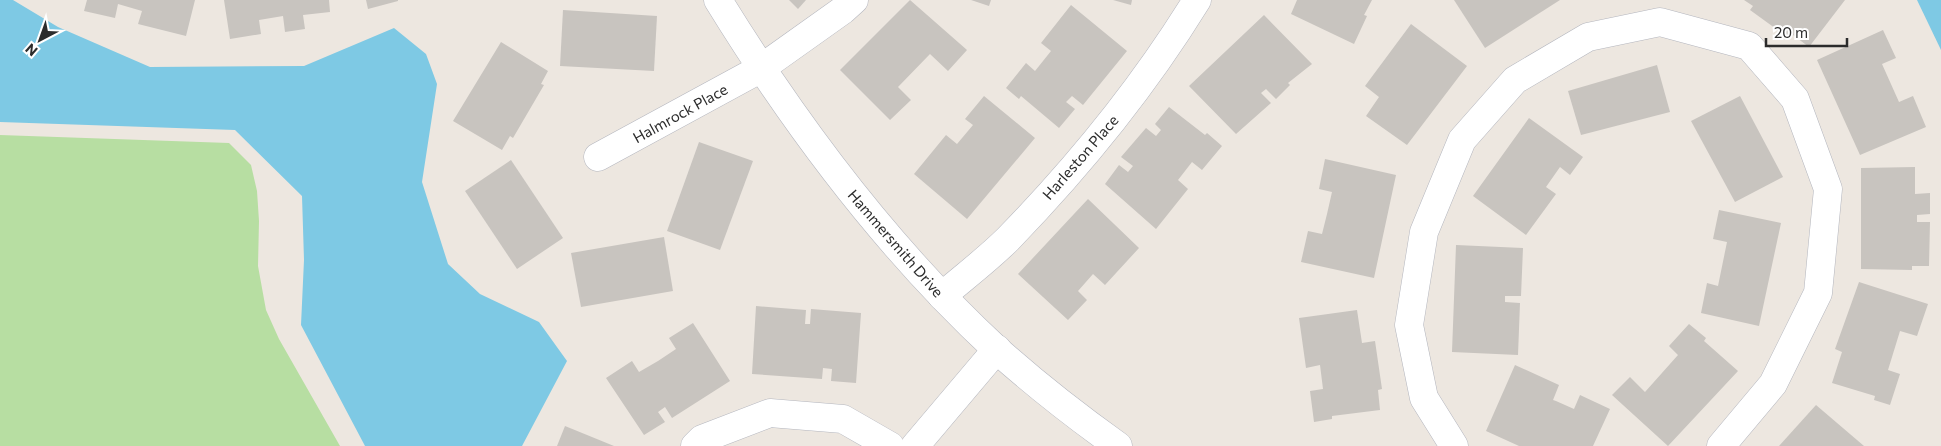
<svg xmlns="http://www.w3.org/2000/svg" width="1941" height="446" font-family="Commissioner,sans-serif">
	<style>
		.green { fill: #b7dea2 }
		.water { fill: #7ec9e4 }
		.building { fill: #c8c4bf }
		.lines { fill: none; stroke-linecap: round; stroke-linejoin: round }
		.minor-casing { stroke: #b4b6be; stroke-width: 29 }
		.minor { stroke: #fff; stroke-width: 28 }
		.labels { text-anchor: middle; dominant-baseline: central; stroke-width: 4; stroke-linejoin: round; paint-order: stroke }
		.street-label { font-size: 15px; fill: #2c2c2c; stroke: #fff }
	</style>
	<rect width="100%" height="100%" fill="#ede7e0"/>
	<path class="green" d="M 0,135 L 229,143 L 251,165 L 257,191 L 259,221 L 258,266 L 266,310 L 279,339 L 340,446 L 0,446 Z"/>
	<g class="water">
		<path d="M 0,0 L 13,0 L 58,27 L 150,67 L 304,66 L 394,28 L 426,54 L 437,84 L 422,182 L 448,264 L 480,294 L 539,322 L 567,361 L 522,446 L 365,446 L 301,325 L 304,260 L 302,196 L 235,130 L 0,122 Z"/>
		<path d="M 1917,0 L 1941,0 L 1941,50 Z"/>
	</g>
	<g class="building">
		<path d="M 87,0 L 195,0 L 186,36 L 138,24 L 142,11 L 118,4 L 115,18 L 84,11 Z"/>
		<path d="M 224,0 L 329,0 L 330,12 L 303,15 L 305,29 L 285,32 L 283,16 L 259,20 L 261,34 L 230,39 Z"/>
		<path d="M 366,0 L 398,0 L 398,1 L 368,9 Z"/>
		<path d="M 789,0 L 806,0 L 798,9 Z"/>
		<path d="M 910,0 L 967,50 L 948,71 L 930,54 L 898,87 L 911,100 L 890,120 L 840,70 Z"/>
		<path d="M 971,0 L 991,0 L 989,6 Z"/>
		<path d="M 1113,0 L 1132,0 L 1131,5 Z"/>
		<path d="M 1297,0 L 1372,0 L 1364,15 L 1367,16 L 1354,44 L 1291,14 Z"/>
		<path d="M 1454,0 L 1560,0 L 1485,48 Z"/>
		<path d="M 1744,0 L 1845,0 L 1809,47 L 1793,35 L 1790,39 L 1750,10 L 1753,6 Z"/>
		<path d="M 1071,5 L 1127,51 L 1083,105 L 1072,96 L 1066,102 L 1075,109 L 1059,128 L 1021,96 L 1019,99 L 1006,88 L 1026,63 L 1035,71 L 1051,51 L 1041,43 Z"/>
		<path d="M 563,10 L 657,16 L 654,71 L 560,66 Z"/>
		<path d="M 1264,15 L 1312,64 L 1288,83 L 1290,85 L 1276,99 L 1266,89 L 1261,93 L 1271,103 L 1236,134 L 1189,86 Z"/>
		<path d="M 1411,24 L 1467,66 L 1407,145 L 1366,116 L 1379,97 L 1365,86 Z"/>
		<path d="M 1883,30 L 1896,58 L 1882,64 L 1899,102 L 1913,96 L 1926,127 L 1860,155 L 1817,60 Z"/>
		<path d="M 501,42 L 548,71 L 541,84 L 544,85 L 513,138 L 510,136 L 502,150 L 453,121 Z"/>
		<path d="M 1657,65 L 1670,112 L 1581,135 L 1568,91 Z"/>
		<path d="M 984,96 L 1035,138 L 967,219 L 914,174 L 946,135 L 957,144 L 973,125 L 965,119 Z"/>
		<path d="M 1740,96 L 1783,177 L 1735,202 L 1691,121 Z"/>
		<path d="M 1169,107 L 1205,135 L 1207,133 L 1222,146 L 1202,170 L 1192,162 L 1178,180 L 1188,189 L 1156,229 L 1105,184 L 1119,165 L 1128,172 L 1133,166 L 1121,157 L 1146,128 L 1156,136 L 1161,130 L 1155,124 Z"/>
		<path d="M 1529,118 L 1583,157 L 1570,175 L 1560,167 L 1546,187 L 1556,194 L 1526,235 L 1473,196 Z"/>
		<path d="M 699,142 L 753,161 L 720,250 L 667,231 Z"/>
		<path d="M 1325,159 L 1396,175 L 1374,278 L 1301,262 L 1308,231 L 1322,234 L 1327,214 L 1332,192 L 1319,189 Z"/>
		<path d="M 511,160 L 563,238 L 517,269 L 465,191 Z"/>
		<path d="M 1915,167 L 1915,194 L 1930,193 L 1930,214 L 1917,215 L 1917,222 L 1930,222 L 1929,266 L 1912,266 L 1912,270 L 1861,269 L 1861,168 Z"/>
		<path d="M 1088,199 L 1139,248 L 1105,285 L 1093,274 L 1078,291 L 1087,300 L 1068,320 L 1018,274 Z"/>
		<path d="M 1719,210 L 1781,223 L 1759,326 L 1701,313 L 1707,283 L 1718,286 L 1727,242 L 1713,239 Z"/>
		<path d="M 664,237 L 673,291 L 581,307 L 571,253 Z"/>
		<path d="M 1456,245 L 1523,248 L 1521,296 L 1505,296 L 1505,302 L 1520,303 L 1518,355 L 1452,352 Z"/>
		<path d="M 1859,282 L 1928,304 L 1917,336 L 1900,331 L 1888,370 L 1900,374 L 1890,405 L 1874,400 L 1875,396 L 1832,383 L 1842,352 L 1835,349 Z"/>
		<path d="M 756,306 L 806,310 L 805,324 L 810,324 L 811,309 L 861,313 L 856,383 L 831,381 L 832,369 L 823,368 L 822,379 L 752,374 Z"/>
		<path d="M 1357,310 L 1362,343 L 1375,341 L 1382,389 L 1378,390 L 1380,410 L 1332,416 L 1332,419 L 1314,422 L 1310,391 L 1323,389 L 1320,365 L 1306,368 L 1299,318 Z"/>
		<path d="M 693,323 L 730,381 L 672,418 L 665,407 L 658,412 L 665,422 L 644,435 L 606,378 L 632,361 L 639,372 L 658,361 L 676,349 L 669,338 Z"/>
		<path d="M 1689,324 L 1706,338 L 1704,341 L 1738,371 L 1668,446 L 1612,395 L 1630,377 L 1645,392 L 1678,355 L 1669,346 Z"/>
		<path d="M 1515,365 L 1559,385 L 1553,400 L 1556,401 L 1574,409 L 1580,395 L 1610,409 L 1593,446 L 1519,446 L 1486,431 Z"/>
		<path d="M 1816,405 L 1864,446 L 1779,446 Z"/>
		<path d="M 565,426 L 614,446 L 557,446 Z"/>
	</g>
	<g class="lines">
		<defs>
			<g id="minor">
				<path d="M 718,0 C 795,125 888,249 996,349 C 1035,384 1076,416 1118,446"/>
				<path d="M 598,157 L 760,69 L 843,10 L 854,0"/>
				<path d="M 942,296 C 964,277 988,259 1008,239 C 1079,166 1144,86 1197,0"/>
				<path d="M 695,446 L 702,439 L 770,413 L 843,419 L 890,446"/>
				<path d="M 915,446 L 997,349"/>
				<path d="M 1454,446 L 1424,398 L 1409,325 L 1424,232 L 1462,140 L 1515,80 L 1588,37 L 1660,22 L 1749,46 L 1795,99 L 1828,189 L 1818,293 L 1773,384 L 1721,446"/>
			</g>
		</defs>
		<use href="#minor" class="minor-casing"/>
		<use href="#minor" class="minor"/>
	</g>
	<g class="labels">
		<g class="street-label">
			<text transform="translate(680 113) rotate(-29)">Halmrock Place</text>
			<text transform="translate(1080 157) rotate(-49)">Harleston Place</text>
			<text transform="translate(896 243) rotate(49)">Hammersmith Drive</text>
		</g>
	</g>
	<g transform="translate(40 40) rotate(221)" stroke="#ffffff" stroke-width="4" paint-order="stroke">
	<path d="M0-4L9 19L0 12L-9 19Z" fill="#2c2c2c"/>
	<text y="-8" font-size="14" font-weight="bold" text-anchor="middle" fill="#2c2c2c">N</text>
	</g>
	<path d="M1766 38v8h81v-8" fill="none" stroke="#2c2c2c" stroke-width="2.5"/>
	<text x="1774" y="38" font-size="15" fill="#2c2c2c" stroke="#ffffff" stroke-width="4" paint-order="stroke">20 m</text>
</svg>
